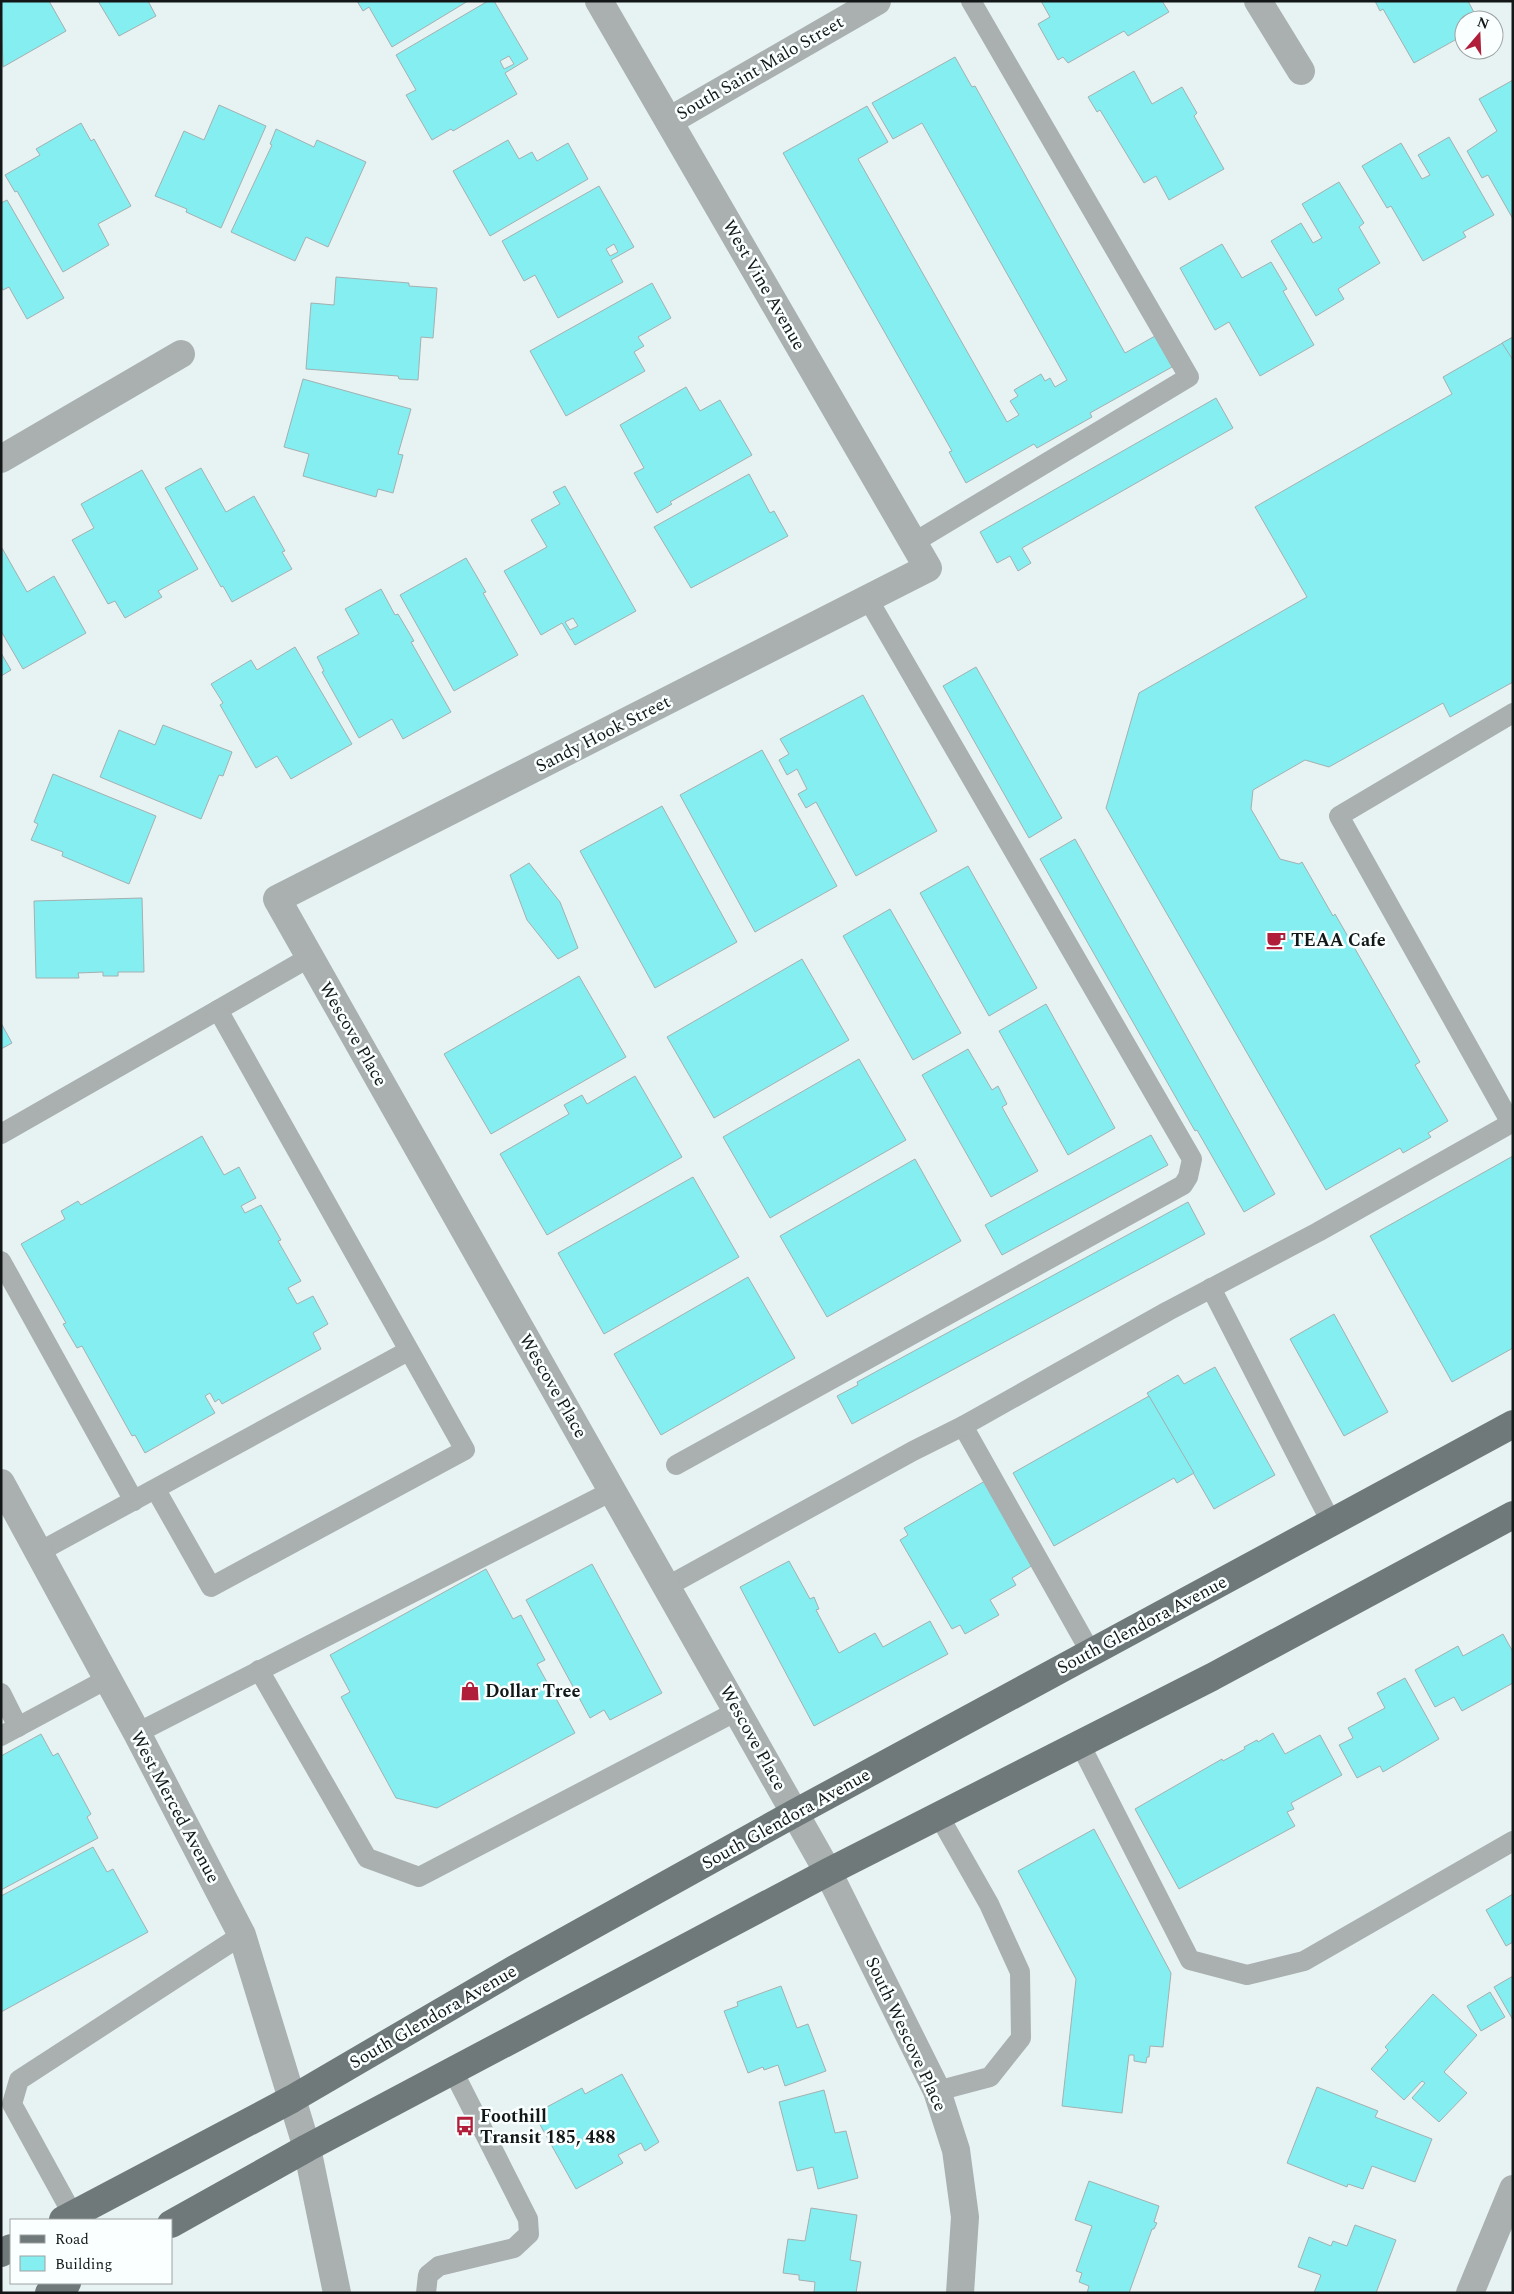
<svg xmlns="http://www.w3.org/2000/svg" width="1514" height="2294" font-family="Spectral,serif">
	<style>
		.building { fill: #84eef1; stroke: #a4b0b0; fill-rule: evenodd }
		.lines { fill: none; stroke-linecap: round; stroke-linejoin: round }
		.service { stroke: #aaafaf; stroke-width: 20 }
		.minor { stroke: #aaafaf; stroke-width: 28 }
		.tertiary { stroke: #aaafaf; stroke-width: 28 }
		.primary { stroke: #6f7979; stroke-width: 28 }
		.labels { text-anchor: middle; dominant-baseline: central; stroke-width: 5; stroke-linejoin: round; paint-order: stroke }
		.street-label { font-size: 18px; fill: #131717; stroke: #faffff }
		.poi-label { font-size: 18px; font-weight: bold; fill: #131717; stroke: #faffff; text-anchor: start }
	</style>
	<rect width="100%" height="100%" fill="#e7f3f3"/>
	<g class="building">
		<path d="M 1,1 L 49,1 L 66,31 L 3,67 Z"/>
		<path d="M 98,1 L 148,1 L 156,16 L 119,36 Z"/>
		<path d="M 357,1 L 468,1 L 392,47 L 369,7 L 363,11 Z"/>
		<path d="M 488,1 L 494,1 L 528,59 L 505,73 L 517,94 L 453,131 L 451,129 L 432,140 L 406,95 L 416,90 L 396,55 ZM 509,56 L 514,64 L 504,69 L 500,61 Z"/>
		<path d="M 1041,1 L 1162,1 L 1169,12 L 1128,36 L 1124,31 L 1068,63 L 1063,57 L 1058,60 L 1038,24 L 1050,17 Z"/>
		<path d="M 1375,1 L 1468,1 L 1478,20 L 1464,20 L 1464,35 L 1414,63 L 1383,9 L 1380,11 Z"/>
		<path d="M 955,57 L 972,87 L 975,86 L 1125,353 L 1155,336 L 1172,367 L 1090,413 L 1092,417 L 1037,448 L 1034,444 L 966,483 L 949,452 L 952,451 L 783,153 L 867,106 L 888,142 L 858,159 L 1007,422 L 1019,415 L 1010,401 L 1018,396 L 1014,390 L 1041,374 L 1045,381 L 1050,378 L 1055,387 L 1067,380 L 922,123 L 893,139 L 872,103 Z"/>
		<path d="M 1134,71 L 1152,104 L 1182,87 L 1197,113 L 1194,116 L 1224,169 L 1169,200 L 1156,176 L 1144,183 L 1100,110 L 1097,112 L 1088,97 Z"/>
		<path d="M 1513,80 L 1513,219 L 1488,175 L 1482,178 L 1467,151 L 1497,131 L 1479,99 Z"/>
		<path d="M 219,105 L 266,126 L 221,228 L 186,212 L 187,209 L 155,196 L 184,131 L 204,140 Z"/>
		<path d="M 81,123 L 91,141 L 94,139 L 131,206 L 98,224 L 109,245 L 63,272 L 17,191 L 15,192 L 5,175 L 40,155 L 36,149 Z"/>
		<path d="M 276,129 L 314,147 L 317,140 L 366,162 L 328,247 L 306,237 L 295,261 L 231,232 L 272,145 L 270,144 Z"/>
		<path d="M 1449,137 L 1494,215 L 1463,232 L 1466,237 L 1423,261 L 1391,206 L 1387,208 L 1362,166 L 1401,143 L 1422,179 L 1430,175 L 1418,155 Z"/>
		<path d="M 508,140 L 519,159 L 532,152 L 537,161 L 568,143 L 588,179 L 490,236 L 453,171 Z"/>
		<path d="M 1339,182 L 1364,223 L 1359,227 L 1380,263 L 1338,289 L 1344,299 L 1316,316 L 1271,241 L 1301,223 L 1313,243 L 1322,238 L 1302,204 Z"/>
		<path d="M 599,186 L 634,247 L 611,260 L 623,282 L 558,318 L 535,275 L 524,281 L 502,241 ZM 614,244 L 618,252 L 610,256 L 606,249 Z"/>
		<path d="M 7,200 L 64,298 L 27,319 L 9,287 L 3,290 L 1,286 L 1,203 Z"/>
		<path d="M 1222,244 L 1242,278 L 1271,262 L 1287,289 L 1283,291 L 1314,345 L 1260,376 L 1229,322 L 1215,330 L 1180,268 Z"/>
		<path d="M 336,277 L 409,283 L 409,286 L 437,288 L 433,338 L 421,337 L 418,380 L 399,379 L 398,376 L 306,369 L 311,303 L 334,305 Z"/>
		<path d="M 652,283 L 671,318 L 638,337 L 644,346 L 634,352 L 645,371 L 566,416 L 530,351 Z"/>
		<path d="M 1513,337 L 1513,682 L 1450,717 L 1443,703 L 1329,767 L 1305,760 L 1253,790 L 1251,809 L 1280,859 L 1299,864 L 1302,862 L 1333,916 L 1335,914 L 1420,1062 L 1415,1065 L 1448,1121 L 1428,1133 L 1431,1137 L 1403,1153 L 1400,1148 L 1326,1190 L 1106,808 L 1139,693 L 1307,597 L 1255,507 L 1452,394 L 1443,377 Z"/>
		<path d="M 1513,337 L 1513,360 L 1502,343 Z"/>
		<path d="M 303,379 L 411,409 L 398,454 L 403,455 L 393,493 L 378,489 L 376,497 L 303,476 L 309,454 L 284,447 Z"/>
		<path d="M 686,387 L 700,411 L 720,400 L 752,455 L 670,502 L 672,504 L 657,513 L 634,473 L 644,468 L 620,425 Z"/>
		<path d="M 1216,398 L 1233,428 L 1022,548 L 1031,563 L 1018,571 L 1010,556 L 997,563 L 980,532 Z"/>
		<path d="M 201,468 L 226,512 L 254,496 L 285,551 L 282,552 L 292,569 L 232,602 L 223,586 L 221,587 L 165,488 Z"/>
		<path d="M 142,470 L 198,569 L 158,591 L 162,597 L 125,618 L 115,601 L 108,604 L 72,540 L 94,528 L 81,504 Z"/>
		<path d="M 749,474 L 770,513 L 774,511 L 788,536 L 691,588 L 654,527 Z"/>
		<path d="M 565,486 L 636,611 L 575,645 L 562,623 L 541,635 L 504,571 L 547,547 L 531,520 L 560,504 L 553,492 ZM 573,618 L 578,626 L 570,630 L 565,622 Z"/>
		<path d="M 2,548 L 27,592 L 54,576 L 86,633 L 23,669 L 1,631 Z"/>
		<path d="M 466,558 L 486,592 L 483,593 L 518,655 L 454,691 L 400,595 Z"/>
		<path d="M 381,589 L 395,615 L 398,614 L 414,641 L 411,642 L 451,712 L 403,739 L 392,719 L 359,738 L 322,672 L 324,671 L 317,657 L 359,634 L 345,609 Z"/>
		<path d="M 295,647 L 352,744 L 291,779 L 277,756 L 256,768 L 220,705 L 223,703 L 211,684 L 251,660 L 257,670 Z"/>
		<path d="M 1,653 L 11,670 L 1,676 Z"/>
		<path d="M 976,667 L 1062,818 L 1029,838 L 943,686 Z"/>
		<path d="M 863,695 L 937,831 L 856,876 L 816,802 L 806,808 L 798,794 L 807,789 L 797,769 L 787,775 L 779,760 L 789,754 L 780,739 Z"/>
		<path d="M 163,725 L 232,752 L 223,776 L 219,775 L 201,819 L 100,777 L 119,730 L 155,745 Z"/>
		<path d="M 762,750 L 837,886 L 755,932 L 680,795 Z"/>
		<path d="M 53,774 L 156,816 L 129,884 L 62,856 L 63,852 L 31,840 L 38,824 L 34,822 Z"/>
		<path d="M 662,806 L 737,942 L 655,988 L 580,851 Z"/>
		<path d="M 1075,839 L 1275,1194 L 1244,1212 L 1197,1130 L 1195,1131 L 1040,859 Z"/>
		<path d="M 529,863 L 560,902 L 578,948 L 558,959 L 527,920 L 510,875 Z"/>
		<path d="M 968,866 L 1037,988 L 989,1016 L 920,893 Z"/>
		<path d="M 142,898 L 144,972 L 118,972 L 118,976 L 103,976 L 103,972 L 78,973 L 79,978 L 36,978 L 34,901 Z"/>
		<path d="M 890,909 L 961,1033 L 913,1060 L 843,936 Z"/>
		<path d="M 802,959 L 849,1040 L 714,1118 L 667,1037 Z"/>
		<path d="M 579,976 L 626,1057 L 491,1134 L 444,1054 Z"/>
		<path d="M 1046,1004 L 1115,1128 L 1068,1155 L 999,1031 Z"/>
		<path d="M 1,1023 L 12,1043 L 1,1049 Z"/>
		<path d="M 968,1049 L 992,1090 L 998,1086 L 1007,1104 L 1002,1107 L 1038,1171 L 991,1197 L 922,1075 Z"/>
		<path d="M 859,1059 L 906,1140 L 770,1218 L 723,1137 Z"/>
		<path d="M 635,1076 L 682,1157 L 547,1235 L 500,1154 L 569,1114 L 564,1105 L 582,1095 L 587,1104 Z"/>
		<path d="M 1151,1135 L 1168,1165 L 1002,1255 L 985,1225 Z"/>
		<path d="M 202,1136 L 224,1175 L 239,1167 L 256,1198 L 241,1206 L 245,1213 L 261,1205 L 281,1240 L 278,1241 L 301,1281 L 288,1288 L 297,1304 L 313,1296 L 328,1324 L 313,1333 L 321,1349 L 222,1404 L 219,1399 L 215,1402 L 210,1393 L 205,1396 L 215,1413 L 145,1453 L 135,1435 L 132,1436 L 82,1346 L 77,1348 L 63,1324 L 66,1323 L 21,1244 L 65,1219 L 61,1211 L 78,1201 L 81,1205 Z"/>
		<path d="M 1513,1156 L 1513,1348 L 1452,1382 L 1370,1236 Z"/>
		<path d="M 915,1159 L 961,1241 L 827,1317 L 780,1236 Z"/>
		<path d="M 693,1177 L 739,1257 L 604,1334 L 558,1253 Z"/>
		<path d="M 1188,1202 L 1205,1234 L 852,1424 L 837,1396 L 858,1385 L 857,1382 Z"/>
		<path d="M 748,1277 L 795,1358 L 661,1435 L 614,1354 Z"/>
		<path d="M 1334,1314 L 1388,1412 L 1344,1436 L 1290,1339 Z"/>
		<path d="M 1215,1367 L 1275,1475 L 1214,1509 L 1147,1393 L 1178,1375 L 1184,1384 Z"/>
		<path d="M 1149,1396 L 1194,1473 L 1177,1483 L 1174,1478 L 1054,1546 L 1013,1473 Z"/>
		<path d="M 985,1481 L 1033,1565 L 1012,1578 L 1016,1585 L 990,1600 L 999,1615 L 965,1634 L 960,1625 L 952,1629 L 900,1540 L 908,1535 L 904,1528 Z"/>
		<path d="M 789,1561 L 810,1599 L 814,1597 L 819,1609 L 816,1610 L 839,1653 L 875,1633 L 883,1647 L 930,1621 L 948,1654 L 814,1726 L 740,1587 Z"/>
		<path d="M 592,1564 L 662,1693 L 610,1720 L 604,1710 L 590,1718 L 526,1600 Z"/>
		<path d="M 486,1569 L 513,1619 L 521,1615 L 545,1660 L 537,1664 L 575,1733 L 437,1808 L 396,1798 L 341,1697 L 350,1692 L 330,1655 Z"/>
		<path d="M 1503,1634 L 1513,1652 L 1513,1683 L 1462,1711 L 1454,1697 L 1435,1707 L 1415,1670 L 1458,1646 L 1463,1656 Z"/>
		<path d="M 1405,1678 L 1439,1739 L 1383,1772 L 1380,1766 L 1357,1778 L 1339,1745 L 1353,1738 L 1348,1728 L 1385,1708 L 1377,1693 Z"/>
		<path d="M 1273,1733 L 1285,1754 L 1320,1735 L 1342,1775 L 1291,1803 L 1294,1809 L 1287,1812 L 1295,1826 L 1179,1889 L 1135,1809 L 1222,1759 L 1223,1761 L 1245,1749 L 1244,1747 L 1257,1740 L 1258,1742 Z"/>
		<path d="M 41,1734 L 53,1756 L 58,1753 L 91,1814 L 87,1817 L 98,1838 L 1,1890 L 1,1756 Z"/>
		<path d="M 1094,1829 L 1171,1973 L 1163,2047 L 1150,2046 L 1149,2057 L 1147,2057 L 1146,2063 L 1134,2061 L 1134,2055 L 1129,2055 L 1122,2113 L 1062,2106 L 1076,1979 L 1018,1871 Z"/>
		<path d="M 93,1847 L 107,1872 L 113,1869 L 148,1932 L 1,2012 L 1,1896 Z"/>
		<path d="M 1513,1894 L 1513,1942 L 1506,1946 L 1486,1910 Z"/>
		<path d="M 1513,1976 L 1513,2020 L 1494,1987 Z"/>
		<path d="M 781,1986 L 797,2028 L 808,2024 L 826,2071 L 785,2086 L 778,2065 L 764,2070 L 763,2067 L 748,2073 L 724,2011 L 738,2006 L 737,2002 Z"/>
		<path d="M 1490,1992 L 1505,2017 L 1481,2031 L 1467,2006 Z"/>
		<path d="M 1433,1994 L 1477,2035 L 1444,2072 L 1467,2093 L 1439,2122 L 1412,2098 L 1425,2083 L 1422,2081 L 1404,2100 L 1371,2069 L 1388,2050 L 1385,2047 Z"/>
		<path d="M 622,2074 L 659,2142 L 645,2151 L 641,2143 L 618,2155 L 623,2163 L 576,2189 L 534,2114 L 582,2088 L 585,2094 Z"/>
		<path d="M 1317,2087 L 1378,2111 L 1375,2117 L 1432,2139 L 1415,2182 L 1372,2166 L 1363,2189 L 1348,2184 L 1347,2187 L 1287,2163 Z"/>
		<path d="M 824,2090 L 835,2133 L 846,2131 L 858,2178 L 818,2189 L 813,2167 L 797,2171 L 779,2102 Z"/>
		<path d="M 1089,2181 L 1159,2206 L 1154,2222 L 1157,2223 L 1154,2229 L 1152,2229 L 1129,2293 L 1087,2293 L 1089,2286 L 1079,2282 L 1082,2273 L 1076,2271 L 1092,2226 L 1075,2220 Z"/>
		<path d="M 811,2208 L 857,2215 L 850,2260 L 861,2262 L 856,2293 L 814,2293 L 815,2282 L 799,2280 L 799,2275 L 783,2273 L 788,2239 L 805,2241 Z"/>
		<path d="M 1355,2225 L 1396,2240 L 1376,2293 L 1314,2293 L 1321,2275 L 1298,2267 L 1309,2237 L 1331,2246 L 1333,2241 L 1347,2246 Z"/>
	</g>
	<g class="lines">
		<g class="service">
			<path d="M 913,543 L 1189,377 L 971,1"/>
			<path d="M 218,1010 L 310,957"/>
			<path d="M 1511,1123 L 1339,816 L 1513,713"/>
			<path d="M 1,1134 L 218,1010 L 465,1450 L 211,1587 L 156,1490"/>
			<path d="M 1,1261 L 134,1501"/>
			<path d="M 1211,1288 L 1331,1522"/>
			<path d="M 963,1426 L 1091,1653"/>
			<path d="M 676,1465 L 1183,1185 L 1188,1177 L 1192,1159 L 868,599"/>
			<path d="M 39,1552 L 408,1351"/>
			<path d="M 666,1587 L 913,1451 L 963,1426 L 1168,1311 L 1318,1232 L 1513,1122"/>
			<path d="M 259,1670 L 367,1858 L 419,1877 L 737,1711"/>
			<path d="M 1,1693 L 18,1727"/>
			<path d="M 137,1733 L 612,1491"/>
			<path d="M 1,1736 L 107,1679"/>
			<path d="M 1080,1744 L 1190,1960 L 1247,1975 L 1304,1961 L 1513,1841"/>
			<path d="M 937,2091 L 990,2077 L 1021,2038 L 1020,1972 L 989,1904 L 939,1816"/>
			<path d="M 73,2215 L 12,2104 L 19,2080 L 242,1935"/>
			<path d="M 426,2293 L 428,2275 L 439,2266 L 514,2248 L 529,2234 L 528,2219 L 453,2071"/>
		</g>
		<g class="minor">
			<path d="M 599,1 L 928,568 L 277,899 L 828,1872 L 937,2091 L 956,2150 L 965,2217 L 960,2293"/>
			<path d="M 1258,1 L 1301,71"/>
			<path d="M 669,121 L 877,1"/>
			<path d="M 1,459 L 181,354"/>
			<path d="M 1470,2293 L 1513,2189"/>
		</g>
		<path class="tertiary" d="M 1,1483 L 137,1733 L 242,1935 L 307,2148 L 337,2293"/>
		<g class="primary">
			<path d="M 63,2220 L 292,2099 L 518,1967 L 795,1813 L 1513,1424"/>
			<path d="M 171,2224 L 307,2148 L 696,1942 L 828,1872 L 1212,1677 L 1513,1515"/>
			<path d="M 1,2253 L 11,2248"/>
			<path d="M 49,2293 L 67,2283"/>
		</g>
	</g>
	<defs>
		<symbol id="cafe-bare" viewBox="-9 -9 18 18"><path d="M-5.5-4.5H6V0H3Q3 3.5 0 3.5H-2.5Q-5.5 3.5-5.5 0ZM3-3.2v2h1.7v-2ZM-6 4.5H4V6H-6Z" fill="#b11e39" stroke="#faffff" stroke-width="2.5" paint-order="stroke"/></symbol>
		<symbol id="shop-bare" viewBox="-9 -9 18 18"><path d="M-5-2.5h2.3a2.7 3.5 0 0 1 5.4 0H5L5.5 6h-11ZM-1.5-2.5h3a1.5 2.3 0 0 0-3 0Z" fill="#b11e39" stroke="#faffff" stroke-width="2.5" paint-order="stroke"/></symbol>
		<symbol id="bus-bare" viewBox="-9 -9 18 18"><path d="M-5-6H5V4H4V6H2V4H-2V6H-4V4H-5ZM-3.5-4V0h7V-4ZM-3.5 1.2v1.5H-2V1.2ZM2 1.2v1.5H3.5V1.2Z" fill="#b11e39" stroke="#faffff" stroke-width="2.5" paint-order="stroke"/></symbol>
	</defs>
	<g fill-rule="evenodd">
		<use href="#cafe-bare" x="1262" y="926" width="28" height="28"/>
		<use href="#shop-bare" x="456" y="1677" width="28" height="28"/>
		<use href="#bus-bare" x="451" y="2112" width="28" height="28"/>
	</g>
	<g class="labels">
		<g class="street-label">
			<text transform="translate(760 68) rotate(-30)">South Saint Malo Street</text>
			<text transform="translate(764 285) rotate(60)">West Vine Avenue</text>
			<text transform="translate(603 734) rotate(-27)">Sandy Hook Street</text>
			<text transform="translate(353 1034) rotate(60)">Wescove Place</text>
			<text transform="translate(553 1386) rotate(60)">Wescove Place</text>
			<text transform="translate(1142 1625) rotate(-28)">South Glendora Avenue</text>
			<text transform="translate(753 1738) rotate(61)">Wescove Place</text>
			<text transform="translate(175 1807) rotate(62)">West Merced Avenue</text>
			<text transform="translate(786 1819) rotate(-29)">South Glendora Avenue</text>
			<text transform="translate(433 2017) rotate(-30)">South Glendora Avenue</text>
			<text transform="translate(906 2034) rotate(65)">South Wescove Place</text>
		</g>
		<g class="poi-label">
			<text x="1291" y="940">TEAA Cafe</text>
			<text x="485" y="1691">Dollar Tree</text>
			<text x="480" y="2116">Foothill<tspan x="480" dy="21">Transit 185, 488</tspan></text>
		</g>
	</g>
	<rect width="1514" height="2294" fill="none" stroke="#131717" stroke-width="5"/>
	<rect x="10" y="2219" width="162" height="65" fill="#faffff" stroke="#9ea2a2"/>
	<rect x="20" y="2235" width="25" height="8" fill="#6f7979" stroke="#9ea2a2"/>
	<text x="55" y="2244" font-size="15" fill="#131717">Road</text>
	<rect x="20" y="2256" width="25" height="15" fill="#84eef1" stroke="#9ea2a2"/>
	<text x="55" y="2269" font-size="15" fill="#131717">Building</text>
	<g transform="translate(1479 35) rotate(19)"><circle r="24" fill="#faffff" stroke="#9ea2a2"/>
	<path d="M0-4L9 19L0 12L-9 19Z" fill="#b11e39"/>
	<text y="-8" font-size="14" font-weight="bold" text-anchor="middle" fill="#131717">N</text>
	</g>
</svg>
